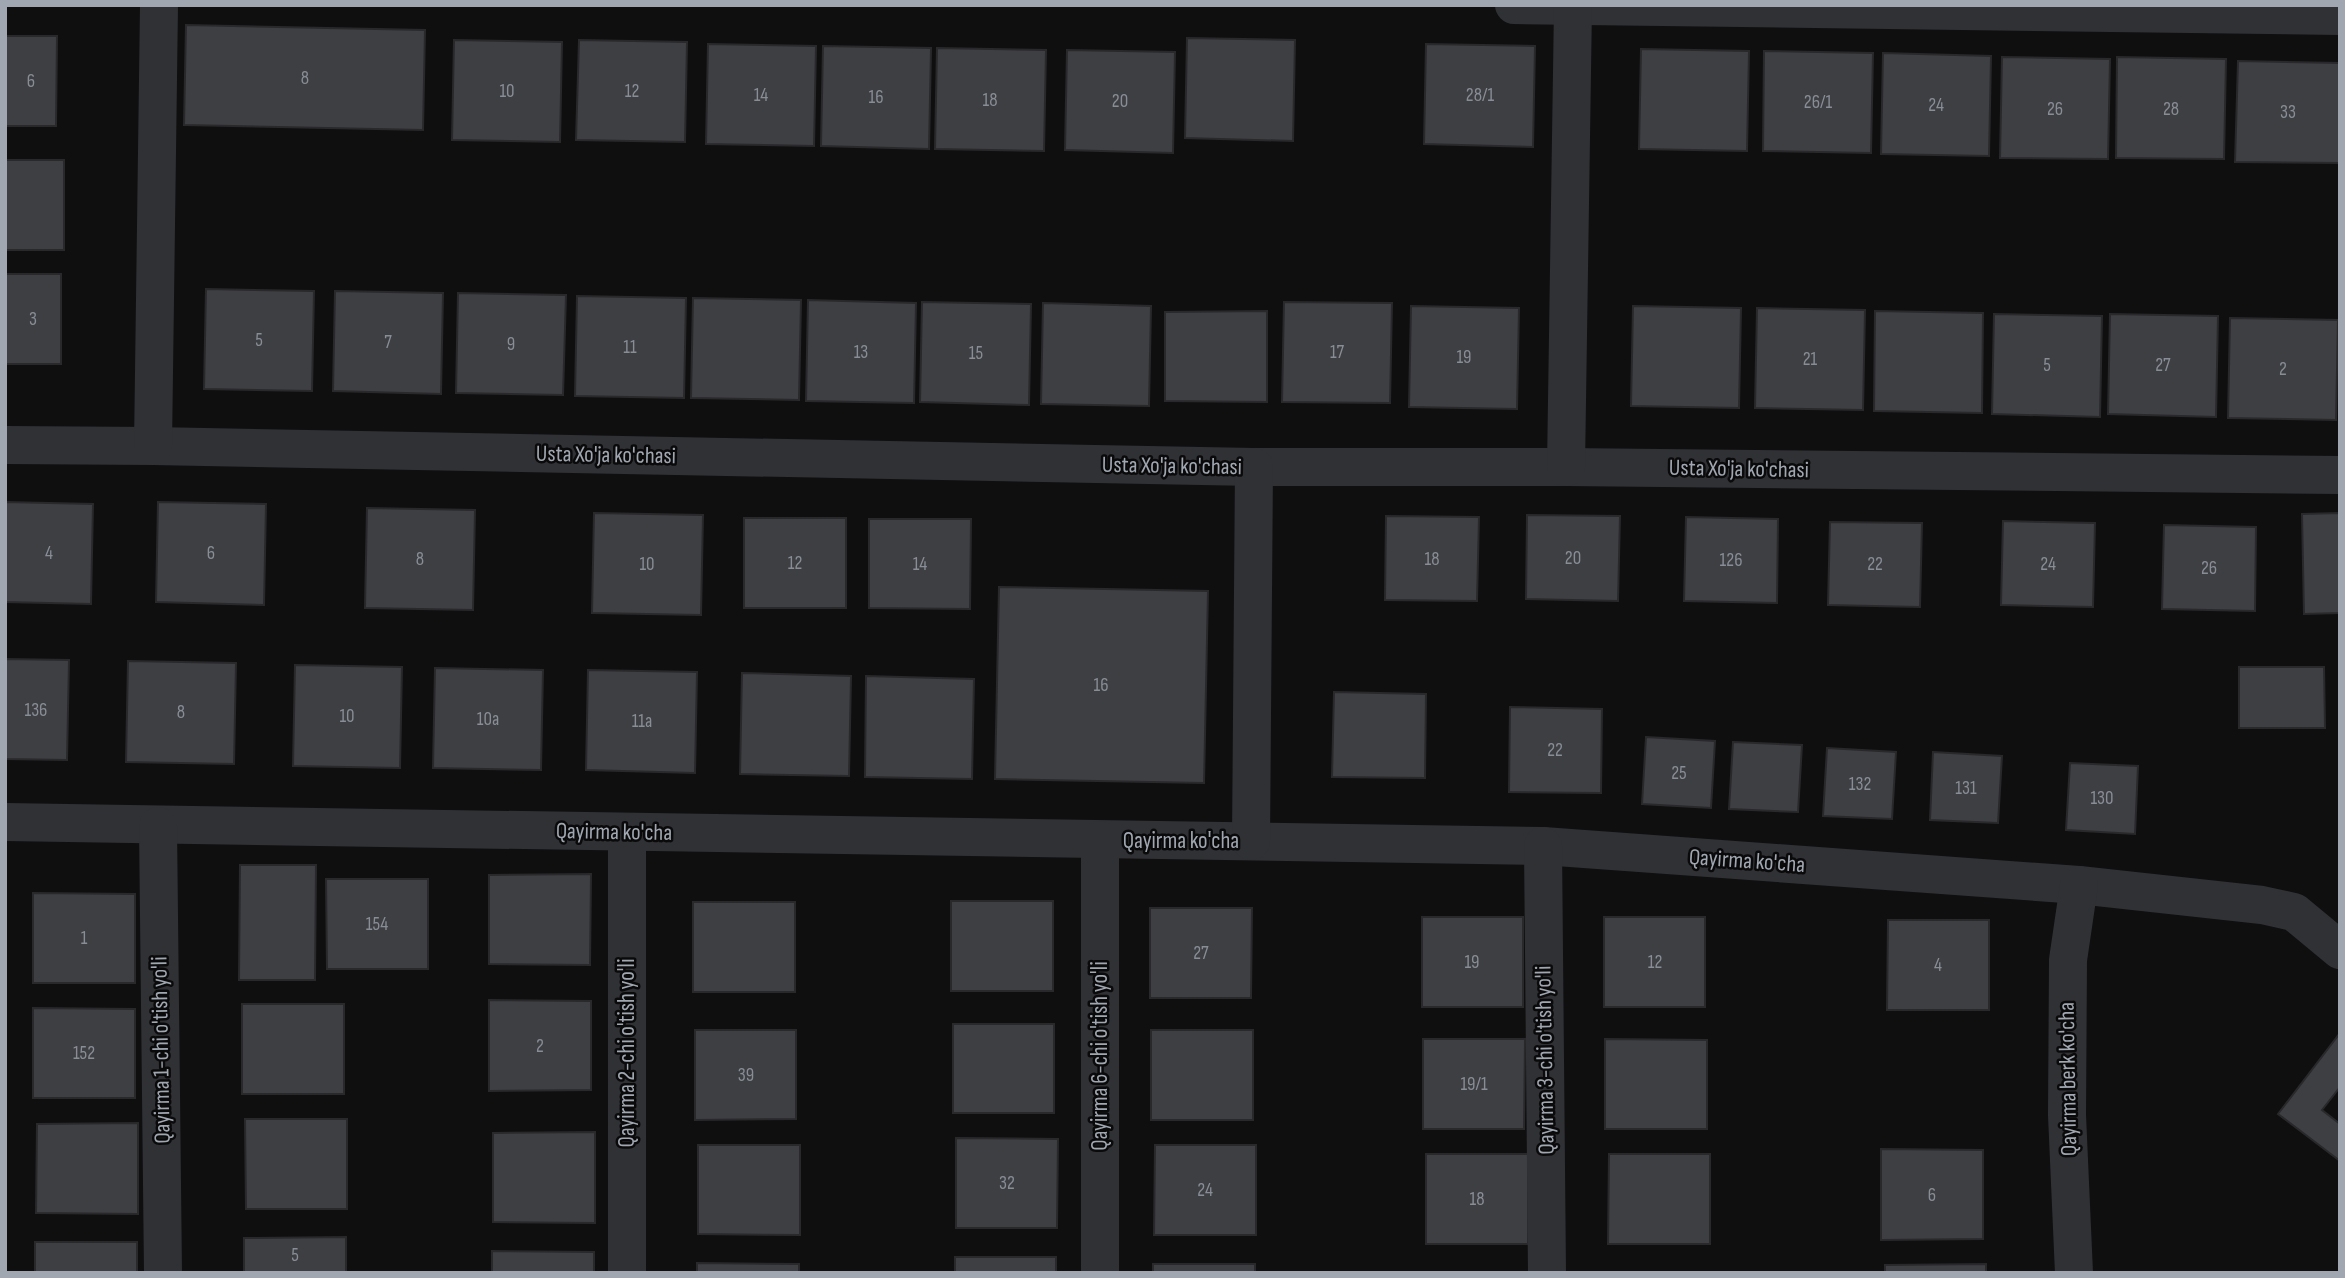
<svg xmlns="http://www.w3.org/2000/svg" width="2345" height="1278" font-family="'Sofia Sans Condensed',sans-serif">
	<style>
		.building { fill: #3e3f43; stroke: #29292c; stroke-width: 2 }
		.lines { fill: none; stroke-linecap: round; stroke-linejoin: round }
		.street { stroke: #303135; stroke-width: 38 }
		.labels { text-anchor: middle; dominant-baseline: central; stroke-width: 5; stroke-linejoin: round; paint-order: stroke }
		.number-label { font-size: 19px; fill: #888d96 }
		.street-label { font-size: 23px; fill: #a0a7b1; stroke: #0a0a0b }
	</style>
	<rect width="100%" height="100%" fill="#0f0f10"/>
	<g class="building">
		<path d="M 186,25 L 425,30 L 423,130 L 184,125 Z"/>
		<path d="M 5,36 L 57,36 L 56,126 L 5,126 Z"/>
		<path d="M 1187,38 L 1295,40 L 1293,141 L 1185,138 Z"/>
		<path d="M 454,40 L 562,42 L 560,142 L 452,140 Z"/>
		<path d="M 579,40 L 687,42 L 685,142 L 576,140 Z"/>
		<path d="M 708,44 L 816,46 L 814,146 L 706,144 Z"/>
		<path d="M 1426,44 L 1535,46 L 1533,147 L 1424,144 Z"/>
		<path d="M 823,46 L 931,48 L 929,149 L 821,146 Z"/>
		<path d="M 937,48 L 1046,50 L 1044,151 L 935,149 Z"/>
		<path d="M 1641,49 L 1749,51 L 1747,151 L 1639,149 Z"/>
		<path d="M 1067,50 L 1175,52 L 1173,153 L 1065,150 Z"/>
		<path d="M 1764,51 L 1873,53 L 1871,153 L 1763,151 Z"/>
		<path d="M 1883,53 L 1991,56 L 1989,156 L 1881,154 Z"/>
		<path d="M 2002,57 L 2110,59 L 2108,159 L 2000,158 Z"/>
		<path d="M 2117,57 L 2226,59 L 2224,159 L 2116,158 Z"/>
		<path d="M 2238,61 L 2340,63 L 2340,163 L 2235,162 Z"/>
		<rect x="5" y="160" width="59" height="90"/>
		<rect x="5" y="274" width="56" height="90"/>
		<path d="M 206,289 L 314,291 L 312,391 L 204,389 Z"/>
		<path d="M 335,291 L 443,293 L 441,394 L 333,391 Z"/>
		<path d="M 458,293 L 566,295 L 563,395 L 456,393 Z"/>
		<path d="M 577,296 L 686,298 L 684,398 L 575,396 Z"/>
		<path d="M 693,298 L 801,300 L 799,400 L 691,398 Z"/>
		<path d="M 808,300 L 916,303 L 914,403 L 806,401 Z"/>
		<path d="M 922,302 L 1031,304 L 1029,405 L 920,402 Z"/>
		<path d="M 1284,302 L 1392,303 L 1390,403 L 1282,402 Z"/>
		<path d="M 1043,303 L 1151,306 L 1149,406 L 1041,404 Z"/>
		<path d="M 1411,306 L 1519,308 L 1517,409 L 1409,407 Z"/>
		<path d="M 1633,306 L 1741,308 L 1739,408 L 1631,406 Z"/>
		<path d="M 1757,308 L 1865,310 L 1863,410 L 1755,408 Z"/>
		<path d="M 1267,311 L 1267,402 L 1165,401 L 1165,312 Z"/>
		<path d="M 1875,311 L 1983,313 L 1982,413 L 1874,411 Z"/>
		<path d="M 1994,314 L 2102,316 L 2100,417 L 1992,414 Z"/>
		<path d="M 2110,314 L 2218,316 L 2216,417 L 2108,414 Z"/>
		<path d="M 2230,318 L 2338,320 L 2336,420 L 2228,418 Z"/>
		<path d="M 5,502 L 93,504 L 91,604 L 5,602 Z"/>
		<path d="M 158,502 L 266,504 L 264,605 L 156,602 Z"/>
		<path d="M 367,508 L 475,510 L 473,610 L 365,608 Z"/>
		<path d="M 594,513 L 703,515 L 701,615 L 592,613 Z"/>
		<path d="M 2340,513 L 2340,613 L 2304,614 L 2302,514 Z"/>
		<path d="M 1527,515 L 1620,516 L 1618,601 L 1526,599 Z"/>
		<path d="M 1386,516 L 1479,517 L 1477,601 L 1385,600 Z"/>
		<path d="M 1686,517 L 1778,519 L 1777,603 L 1684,601 Z"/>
		<rect x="744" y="518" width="102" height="90"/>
		<path d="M 869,519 L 971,519 L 970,609 L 869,608 Z"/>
		<path d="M 2003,521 L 2095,523 L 2093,607 L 2001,605 Z"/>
		<path d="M 1830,522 L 1922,523 L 1920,607 L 1828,605 Z"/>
		<path d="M 2164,525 L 2256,527 L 2255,611 L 2162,609 Z"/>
		<path d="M 999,587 L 1208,591 L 1204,783 L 995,779 Z"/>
		<path d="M 5,659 L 69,660 L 67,760 L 5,759 Z"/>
		<path d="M 128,661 L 236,663 L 234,764 L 126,762 Z"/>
		<path d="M 295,665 L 402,667 L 400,768 L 293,766 Z"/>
		<path d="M 2239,667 L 2324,667 L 2325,728 L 2239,728 Z"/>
		<path d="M 435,668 L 543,670 L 541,770 L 433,768 Z"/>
		<path d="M 588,670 L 697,672 L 695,773 L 586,770 Z"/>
		<path d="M 742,673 L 851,676 L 849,776 L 740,774 Z"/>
		<path d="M 866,676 L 974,679 L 972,779 L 865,777 Z"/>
		<path d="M 1334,692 L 1426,694 L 1425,778 L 1332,777 Z"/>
		<path d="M 1510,707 L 1602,709 L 1601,793 L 1509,792 Z"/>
		<path d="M 1646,737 L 1715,741 L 1711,808 L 1642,804 Z"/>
		<path d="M 1733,742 L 1802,745 L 1798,812 L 1729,809 Z"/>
		<path d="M 1827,748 L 1896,752 L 1892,819 L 1823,816 Z"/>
		<path d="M 1933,752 L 2002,756 L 1998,823 L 1930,820 Z"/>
		<path d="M 2070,763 L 2138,766 L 2135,834 L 2066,830 Z"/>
		<path d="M 240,865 L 316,865 L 315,980 L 239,980 Z"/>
		<path d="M 591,874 L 590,965 L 489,964 L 489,875 Z"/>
		<path d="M 326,879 L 428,879 L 428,969 L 327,969 Z"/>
		<path d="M 33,893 L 135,894 L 135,983 L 33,983 Z"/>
		<rect x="951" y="901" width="102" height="90"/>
		<rect x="693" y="902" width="102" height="90"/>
		<path d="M 1150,908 L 1252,908 L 1251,998 L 1150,998 Z"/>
		<rect x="1422" y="917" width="101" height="90"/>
		<rect x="1604" y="917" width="101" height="90"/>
		<path d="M 1888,920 L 1989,920 L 1989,1010 L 1887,1010 Z"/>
		<path d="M 489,1000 L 591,1001 L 591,1090 L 489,1091 Z"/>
		<rect x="242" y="1004" width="102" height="90"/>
		<path d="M 33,1008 L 135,1009 L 135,1098 L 33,1098 Z"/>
		<rect x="953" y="1024" width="101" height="89"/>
		<path d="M 695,1030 L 796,1030 L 796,1119 L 695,1120 Z"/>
		<rect x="1151" y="1030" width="102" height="90"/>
		<path d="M 2340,1033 L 2340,1087 L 2322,1110 L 2340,1124 L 2340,1161 L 2278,1114 Z"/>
		<path d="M 1423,1039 L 1525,1039 L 1524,1129 L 1423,1129 Z"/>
		<path d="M 1605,1039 L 1707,1040 L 1707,1129 L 1605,1129 Z"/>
		<path d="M 245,1119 L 347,1119 L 347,1209 L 246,1209 Z"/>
		<path d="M 138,1123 L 138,1214 L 36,1213 L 37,1124 Z"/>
		<path d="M 595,1132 L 595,1223 L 493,1222 L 493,1133 Z"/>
		<path d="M 956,1138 L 1058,1139 L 1057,1228 L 956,1228 Z"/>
		<path d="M 698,1145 L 800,1145 L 800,1235 L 698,1234 Z"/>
		<path d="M 1155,1145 L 1256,1145 L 1256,1235 L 1154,1235 Z"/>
		<path d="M 1881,1149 L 1983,1150 L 1983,1239 L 1881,1240 Z"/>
		<rect x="1426" y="1154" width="102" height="90"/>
		<path d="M 1609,1154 L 1710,1154 L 1710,1244 L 1608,1244 Z"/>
		<path d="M 346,1237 L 346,1273 L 244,1273 L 244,1238 Z"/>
		<rect x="35" y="1242" width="102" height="31"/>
		<path d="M 492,1251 L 594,1252 L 594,1273 L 492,1273 Z"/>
		<rect x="955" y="1257" width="101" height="16"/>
		<path d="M 697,1263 L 799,1264 L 799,1273 L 697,1273 Z"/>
		<rect x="1153" y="1264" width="102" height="9"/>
		<path d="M 1986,1264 L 1986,1273 L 1885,1273 L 1885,1265 Z"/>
	</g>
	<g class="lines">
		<g class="street">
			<path d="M 1514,5 L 2340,16"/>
			<path d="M 5,445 L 153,446 L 1254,467 L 1566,467 L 2340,475"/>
			<path d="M 153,446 L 159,5"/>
			<path d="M 1566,467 L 1573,6"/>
			<path d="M 5,822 L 1543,846 L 2079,885 L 2262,905 L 2294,912 L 2340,950"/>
			<path d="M 158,826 L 163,1273"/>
			<path d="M 1251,841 L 1254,467"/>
			<path d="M 1543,846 L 1547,1273"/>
			<path d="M 627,1273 L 627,832"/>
			<path d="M 1100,1273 L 1100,840"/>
			<path d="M 2074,1273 L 2067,1115 L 2068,960 L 2079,885"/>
		</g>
	</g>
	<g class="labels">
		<g class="number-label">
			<text x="305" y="78">8</text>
			<text x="31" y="81">6</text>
			<text x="507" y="91">10</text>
			<text x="632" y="91">12</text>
			<text x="761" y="95">14</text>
			<text x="1480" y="95">28/1</text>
			<text x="876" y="97">16</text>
			<text x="990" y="100">18</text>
			<text x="1120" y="101">20</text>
			<text x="1818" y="102">26/1</text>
			<text x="1936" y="105">24</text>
			<text x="2055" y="109">26</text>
			<text x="2171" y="109">28</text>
			<text x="2288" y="112">33</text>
			<text x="33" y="319">3</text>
			<text x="259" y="340">5</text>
			<text x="388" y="342">7</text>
			<text x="511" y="344">9</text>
			<text x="630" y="347">11</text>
			<text x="861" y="352">13</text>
			<text x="1337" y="352">17</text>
			<text x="976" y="353">15</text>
			<text x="1464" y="357">19</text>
			<text x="1810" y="359">21</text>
			<text x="2047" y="365">5</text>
			<text x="2163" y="365">27</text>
			<text x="2283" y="369">2</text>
			<text x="49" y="553">4</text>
			<text x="211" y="553">6</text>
			<text x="1573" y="558">20</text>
			<text x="420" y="559">8</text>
			<text x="1432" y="559">18</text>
			<text x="1731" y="560">126</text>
			<text x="795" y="563">12</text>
			<text x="647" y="564">10</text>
			<text x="920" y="564">14</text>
			<text x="1875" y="564">22</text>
			<text x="2048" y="564">24</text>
			<text x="2209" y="568">26</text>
			<text x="1101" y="685">16</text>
			<text x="36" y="710">136</text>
			<text x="181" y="712">8</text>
			<text x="347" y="716">10</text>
			<text x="488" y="719">10a</text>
			<text x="642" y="721">11a</text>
			<text x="1555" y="750">22</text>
			<text x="1679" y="773">25</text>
			<text x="1860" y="784">132</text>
			<text x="1966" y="788">131</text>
			<text x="2102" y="798">130</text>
			<text x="377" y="924">154</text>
			<text x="84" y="938">1</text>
			<text x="1201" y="953">27</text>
			<text x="1472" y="962">19</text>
			<text x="1655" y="962">12</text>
			<text x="1938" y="965">4</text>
			<text x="540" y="1046">2</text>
			<text x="84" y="1053">152</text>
			<text x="746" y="1075">39</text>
			<text x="1474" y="1084">19/1</text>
			<text x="1007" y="1183">32</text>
			<text x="1205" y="1190">24</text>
			<text x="1932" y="1195">6</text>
			<text x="1477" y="1199">18</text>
			<text x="295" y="1255">5</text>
		</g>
		<g class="street-label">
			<text transform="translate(606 455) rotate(1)">Usta Xo'ja ko'chasi</text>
			<text transform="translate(1172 466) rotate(1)">Usta Xo'ja ko'chasi</text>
			<text transform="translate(1739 469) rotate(1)">Usta Xo'ja ko'chasi</text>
			<text transform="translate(614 832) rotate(1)">Qayirma ko'cha</text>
			<text x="1181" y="841">Qayirma ko'cha</text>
			<text transform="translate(1747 861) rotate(4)">Qayirma ko'cha</text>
			<text transform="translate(161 1050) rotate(-91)">Qayirma 1-chi o'tish yo'li</text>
			<text transform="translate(627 1053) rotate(-90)">Qayirma 2-chi o'tish yo'li</text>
			<text transform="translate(1100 1056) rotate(-90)">Qayirma 6-chi o'tish yo'li</text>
			<text transform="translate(1545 1060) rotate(-91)">Qayirma 3-chi o'tish yo'li</text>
			<text transform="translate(2068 1079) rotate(-91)">Qayirma berk ko'cha</text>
		</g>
	</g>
	<rect width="2345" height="1278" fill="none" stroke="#a0a7b1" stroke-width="14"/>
</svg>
